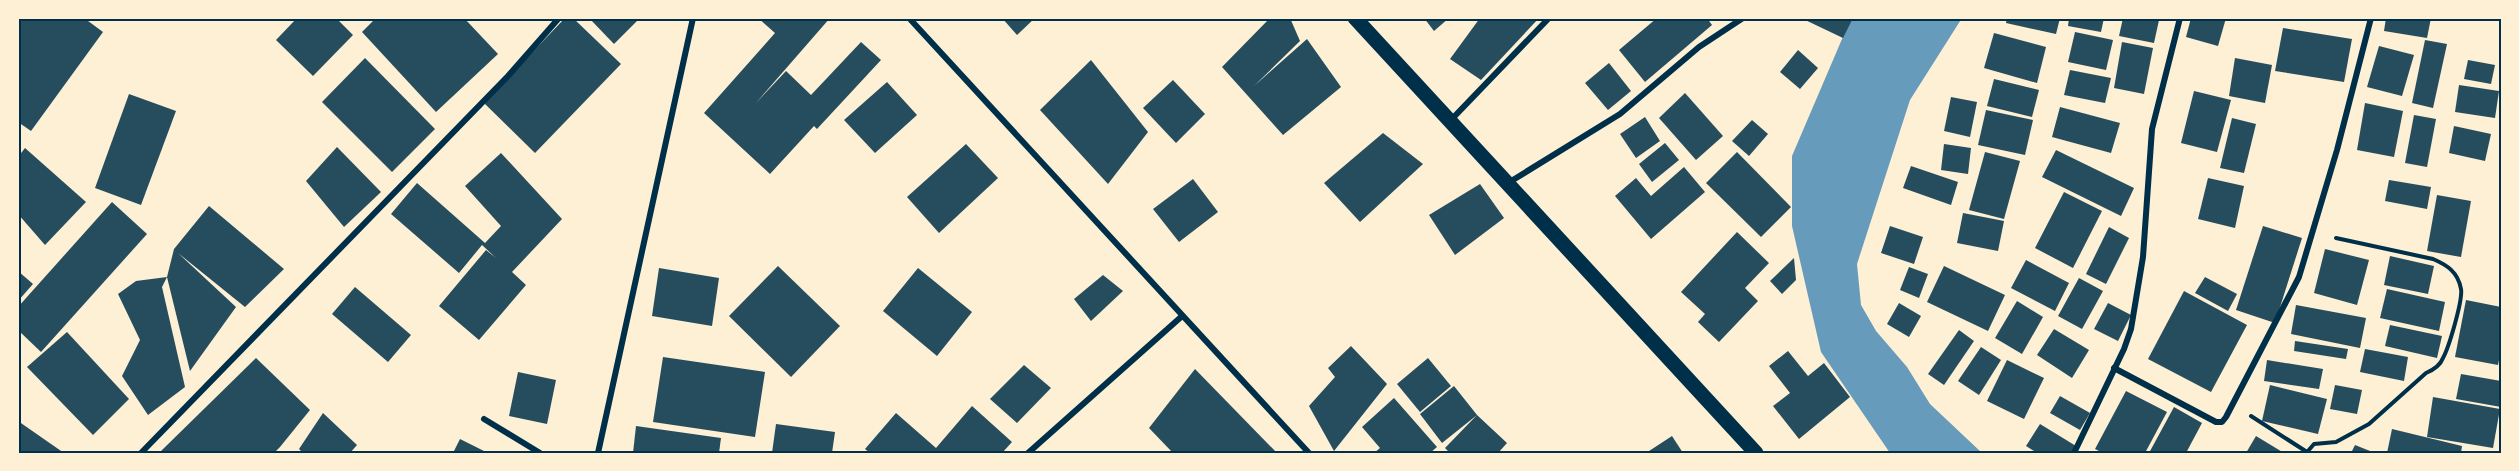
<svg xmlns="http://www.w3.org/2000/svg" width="2519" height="471" font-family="Literata,serif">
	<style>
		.water { fill: #669bbc }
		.building { fill: #264d5e }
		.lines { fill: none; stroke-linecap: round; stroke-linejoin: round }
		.path { stroke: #003049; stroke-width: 4 }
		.minor { stroke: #003049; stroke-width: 6 }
		.primary { stroke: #003049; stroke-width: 15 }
		.neatline { fill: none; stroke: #003049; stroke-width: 2 }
	</style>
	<rect width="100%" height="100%" fill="#fdf0d5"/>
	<path class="water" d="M 1851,18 L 1962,18 L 1910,100 L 1857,264 L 1861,305 L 1876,331 L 1907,367 L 1930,404 L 1982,453 L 1890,453 L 1821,352 L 1792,226 L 1792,156 Z"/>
	<g class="building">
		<path d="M 18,18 L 84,18 L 103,32 L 31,131 L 18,122 Z"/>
		<path d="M 297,18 L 336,18 L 353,35 L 313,76 L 276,40 Z"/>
		<path d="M 376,18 L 464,18 L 498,54 L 436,112 L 362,32 Z"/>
		<path d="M 565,18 L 573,18 L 621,64 L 535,153 L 484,103 Z"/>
		<path d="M 589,18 L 640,18 L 614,44 Z"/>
		<path d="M 758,18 L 830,18 L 756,103 L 786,71 L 811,95 L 861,42 L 881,60 L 817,129 L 814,126 L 770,174 L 704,113 L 775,33 Z"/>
		<path d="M 1002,18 L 1035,18 L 1017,35 Z"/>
		<path d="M 1270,18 L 1290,18 L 1300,41 L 1254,86 L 1307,39 L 1341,87 L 1283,135 L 1222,67 Z"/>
		<path d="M 1424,18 L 1449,18 L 1434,31 Z"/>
		<path d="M 1480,18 L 1539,18 L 1481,80 L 1450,59 Z"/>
		<path d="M 1657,18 L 1707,18 L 1712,25 L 1645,82 L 1619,50 Z"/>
		<path d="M 1801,18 L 1853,18 L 1843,38 Z"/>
		<path d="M 2007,18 L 2060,18 L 2056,34 L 2006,23 Z"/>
		<path d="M 2069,18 L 2104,18 L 2101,32 L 2068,26 Z"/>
		<path d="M 2123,18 L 2159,20 L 2154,43 L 2119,36 Z"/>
		<path d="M 2191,18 L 2226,18 L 2218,46 L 2186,37 Z"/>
		<path d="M 2386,18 L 2431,18 L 2427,38 L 2384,31 Z"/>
		<path d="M 2283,28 L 2352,39 L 2344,82 L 2275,71 Z"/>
		<path d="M 2075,32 L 2113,40 L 2106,70 L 2068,62 Z"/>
		<path d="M 1994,33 L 2046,47 L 2037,83 L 1984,68 Z"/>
		<path d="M 2425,40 L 2447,44 L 2433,108 L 2412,103 Z"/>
		<path d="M 2122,42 L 2153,48 L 2144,94 L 2114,88 Z"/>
		<path d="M 2379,46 L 2414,55 L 2402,96 L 2367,87 Z"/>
		<path d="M 1798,50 L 1818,68 L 1800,89 L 1780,72 Z"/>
		<path d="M 365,58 L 435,129 L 392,172 L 322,102 Z"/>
		<path d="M 2235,58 L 2272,65 L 2265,103 L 2229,96 Z"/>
		<path d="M 1091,60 L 1148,132 L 1108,184 L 1040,110 Z"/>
		<path d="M 2468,60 L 2495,65 L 2491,84 L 2464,79 Z"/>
		<path d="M 1609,63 L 1631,91 L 1608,110 L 1585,83 Z"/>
		<path d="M 2070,70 L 2111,78 L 2105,103 L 2064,95 Z"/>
		<path d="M 1994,79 L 2039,90 L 2032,117 L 1987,106 Z"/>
		<path d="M 1173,80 L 1205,114 L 1176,143 L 1143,108 Z"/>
		<path d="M 887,82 L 917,115 L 875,153 L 844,120 Z"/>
		<path d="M 2459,85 L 2499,91 L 2495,118 L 2455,112 Z"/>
		<path d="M 2194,91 L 2231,100 L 2217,152 L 2181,143 Z"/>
		<path d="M 1685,93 L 1723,136 L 1696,160 L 1659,118 Z"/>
		<path d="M 129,94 L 176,111 L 141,205 L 95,188 Z"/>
		<path d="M 1951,97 L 1977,102 L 1970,137 L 1944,131 Z"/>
		<path d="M 2365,103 L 2403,111 L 2394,157 L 2357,150 Z"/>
		<path d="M 2060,107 L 2120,123 L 2111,153 L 2052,137 Z"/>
		<path d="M 1986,110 L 2033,120 L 2025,155 L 1978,145 Z"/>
		<path d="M 2414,115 L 2436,119 L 2427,167 L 2405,163 Z"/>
		<path d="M 1645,117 L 1660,141 L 1636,158 L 1620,134 Z"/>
		<path d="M 2232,118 L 2256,124 L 2244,173 L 2220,168 Z"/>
		<path d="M 1752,120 L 1768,134 L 1749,156 L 1732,141 Z"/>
		<path d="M 2454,126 L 2491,134 L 2485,161 L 2449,153 Z"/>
		<path d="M 1383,133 L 1423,164 L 1360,222 L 1324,183 Z"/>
		<path d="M 1665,143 L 1679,160 L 1652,182 L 1639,164 Z"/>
		<path d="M 966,144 L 998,178 L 939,233 L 907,197 Z"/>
		<path d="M 1944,144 L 1971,148 L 1968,174 L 1941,170 Z"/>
		<path d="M 337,147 L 381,192 L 344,227 L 306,181 Z"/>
		<path d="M 25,148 L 86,202 L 45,245 L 18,214 L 18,157 Z"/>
		<path d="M 2056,150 L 2134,188 L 2121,216 L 2042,177 Z"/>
		<path d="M 1737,152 L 1791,207 L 1761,237 L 1706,183 Z"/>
		<path d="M 1985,152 L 2020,161 L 2004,219 L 1969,210 Z"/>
		<path d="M 501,153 L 562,219 L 512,272 L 526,285 L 479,340 L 439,306 L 486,250 L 496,258 L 482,245 L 459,273 L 391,214 L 417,183 L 485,243 L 501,226 L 465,186 Z"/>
		<path d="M 1911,166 L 1958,182 L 1951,205 L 1903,188 Z"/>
		<path d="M 1684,167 L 1705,192 L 1651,239 L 1615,196 L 1636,178 L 1651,196 Z"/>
		<path d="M 2208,178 L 2244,186 L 2235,228 L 2198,219 Z"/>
		<path d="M 1193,179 L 1218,212 L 1179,242 L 1153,209 Z"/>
		<path d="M 2389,180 L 2431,187 L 2427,209 L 2385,201 Z"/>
		<path d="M 1480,184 L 1504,218 L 1455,255 L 1429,215 Z"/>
		<path d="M 2064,192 L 2102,211 L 2073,268 L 2035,248 Z"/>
		<path d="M 2437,195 L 2471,201 L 2461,257 L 2427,251 Z"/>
		<path d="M 112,202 L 147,234 L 41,352 L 18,330 L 18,307 Z"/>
		<path d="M 209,206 L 284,269 L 245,307 L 178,253 L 236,307 L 190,371 L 167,277 L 174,249 Z"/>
		<path d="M 1963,213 L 2004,221 L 1998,251 L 1957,243 Z"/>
		<path d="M 1890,226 L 1923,237 L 1914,264 L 1881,253 Z"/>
		<path d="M 2263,226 L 2302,238 L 2275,323 L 2236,310 Z"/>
		<path d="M 2109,227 L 2129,238 L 2106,284 L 2086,274 Z"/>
		<path d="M 1737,232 L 1769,263 L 1745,288 L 1758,301 L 1719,342 L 1698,322 L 1705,314 L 1681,292 Z"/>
		<path d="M 2325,249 L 2369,260 L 2357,305 L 2314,293 Z"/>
		<path d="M 2390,256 L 2434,266 L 2428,294 L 2384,285 Z"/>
		<path d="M 1794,258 L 1796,280 L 1782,294 L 1770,281 Z"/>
		<path d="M 2026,260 L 2069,283 L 2055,311 L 2011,288 Z"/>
		<path d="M 778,266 L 840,326 L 791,377 L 729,316 Z"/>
		<path d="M 1944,266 L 2005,295 L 1988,331 L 1927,302 Z"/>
		<path d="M 1909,267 L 1928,274 L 1919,298 L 1900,290 Z"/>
		<path d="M 659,268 L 719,278 L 712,326 L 652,316 Z"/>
		<path d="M 918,268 L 972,312 L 937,356 L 883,311 Z"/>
		<path d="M 18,271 L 33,284 L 18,301 Z"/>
		<path d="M 1103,275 L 1123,291 L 1091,321 L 1074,299 Z"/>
		<path d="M 167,277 L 162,287 L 185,387 L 148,415 L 122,376 L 140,340 L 118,294 L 136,281 Z"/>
		<path d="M 2205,277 L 2237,294 L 2228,311 L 2195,293 Z"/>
		<path d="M 2079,278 L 2103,291 L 2082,329 L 2058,316 Z"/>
		<path d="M 355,287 L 411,335 L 388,362 L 332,314 Z"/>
		<path d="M 2387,289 L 2445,302 L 2439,331 L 2380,318 Z"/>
		<path d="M 2184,291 L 2247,325 L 2211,392 L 2148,359 Z"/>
		<path d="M 2466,300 L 2501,307 L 2501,350 L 2498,365 L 2455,357 Z"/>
		<path d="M 2017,301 L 2043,317 L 2022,354 L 1995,338 Z"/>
		<path d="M 1899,303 L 1921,316 L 1909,337 L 1887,324 Z"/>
		<path d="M 2108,303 L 2131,315 L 2118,341 L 2094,329 Z"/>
		<path d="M 2296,305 L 2366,318 L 2360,348 L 2291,334 Z"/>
		<path d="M 2390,325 L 2442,336 L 2437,358 L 2385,346 Z"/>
		<path d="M 2054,329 L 2089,350 L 2072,378 L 2037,355 Z"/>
		<path d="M 1959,330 L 1974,341 L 1944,385 L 1928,374 Z"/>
		<path d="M 67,332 L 129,399 L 93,435 L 27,367 Z"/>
		<path d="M 2295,341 L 2348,349 L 2346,359 L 2294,351 Z"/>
		<path d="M 1351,346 L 1387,384 L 1334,451 L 1309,406 L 1335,377 L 1328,368 Z"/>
		<path d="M 1981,347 L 2001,360 L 1979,395 L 1958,381 Z"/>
		<path d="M 2365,349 L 2408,357 L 2404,381 L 2360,372 Z"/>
		<path d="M 1788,351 L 1808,376 L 1824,363 L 1850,397 L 1799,439 L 1773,406 L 1790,393 L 1769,366 Z"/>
		<path d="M 663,357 L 765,372 L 755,437 L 653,422 Z"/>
		<path d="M 256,358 L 310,410 L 280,447 L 274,453 L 159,453 Z"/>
		<path d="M 1428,358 L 1451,386 L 1420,412 L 1397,384 Z"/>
		<path d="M 2007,360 L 2044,378 L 2024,419 L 1987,401 Z"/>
		<path d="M 2267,360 L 2323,369 L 2319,389 L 2264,381 Z"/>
		<path d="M 1024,365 L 1051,388 L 1017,423 L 990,399 Z"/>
		<path d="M 1195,369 L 1277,453 L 1173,453 L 1149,428 Z"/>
		<path d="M 518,372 L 556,380 L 547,424 L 509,416 Z"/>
		<path d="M 2461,374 L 2501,381 L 2501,407 L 2456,399 Z"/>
		<path d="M 2270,385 L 2327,399 L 2318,434 L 2262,421 Z"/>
		<path d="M 2335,385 L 2362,390 L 2357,414 L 2330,409 Z"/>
		<path d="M 1454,386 L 1477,415 L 1507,443 L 1498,453 L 1450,453 L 1445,448 L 1477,415 L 1442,443 L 1420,414 Z"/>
		<path d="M 2126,391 L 2167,412 L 2145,453 L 2103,453 L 2095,449 Z"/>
		<path d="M 2060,396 L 2090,413 L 2080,430 L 2050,413 Z"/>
		<path d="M 2433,397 L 2500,409 L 2493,448 L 2427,437 Z"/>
		<path d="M 1394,398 L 1437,447 L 1430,453 L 1374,453 L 1380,448 L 1362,427 Z"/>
		<path d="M 972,406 L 1012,442 L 1002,453 L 870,453 L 865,449 L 896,413 L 936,448 Z"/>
		<path d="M 2174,407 L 2202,423 L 2186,453 L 2149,453 Z"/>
		<path d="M 323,413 L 357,445 L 350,453 L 303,453 L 299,449 Z"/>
		<path d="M 18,421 L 64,453 L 18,453 Z"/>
		<path d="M 776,424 L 835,432 L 832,453 L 772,453 Z"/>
		<path d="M 2040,424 L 2076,446 L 2072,453 L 2037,453 L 2026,446 Z"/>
		<path d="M 636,426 L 721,438 L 719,453 L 633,453 Z"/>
		<path d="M 2392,429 L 2462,446 L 2461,453 L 2387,453 Z"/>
		<path d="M 1672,436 L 1683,453 L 1646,453 Z"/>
		<path d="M 2256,436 L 2284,453 L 2246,453 Z"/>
		<path d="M 460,439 L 488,453 L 453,453 Z"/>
		<path d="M 2355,445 L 2375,453 L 2351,453 Z"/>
	</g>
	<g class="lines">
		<g class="path">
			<path d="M 2251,416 L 2307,452"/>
			<path d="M 2308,451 L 2314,444 L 2336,442 L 2369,424 L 2426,373 C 2433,370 2440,366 2443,358 C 2449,347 2463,300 2461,289 C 2458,272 2447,265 2433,259 L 2336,238"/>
		</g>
		<g class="minor">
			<path d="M 909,18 L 1309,453"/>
			<path d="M 1450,121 L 1549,18"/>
			<path d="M 1508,183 L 1620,114 L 1699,47 L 1743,18"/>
			<path d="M 2114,368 L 2216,422 L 2222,422 L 2226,417 L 2299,277 L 2337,150 L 2371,18"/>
			<path d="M 484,419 L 540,453"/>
			<path d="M 141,453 L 508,76 L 559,18"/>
			<path d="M 598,453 L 693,18"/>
			<path d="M 1028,453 L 1181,317"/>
			<path d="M 2074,453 L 2124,349 L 2131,329 L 2143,257 L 2152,129 L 2180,18"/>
		</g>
		<path class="primary" d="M 1355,18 L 1756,453"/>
	</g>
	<rect width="2519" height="471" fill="none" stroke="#fdf0d5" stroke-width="39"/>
	<rect x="20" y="20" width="2480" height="432" class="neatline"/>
</svg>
